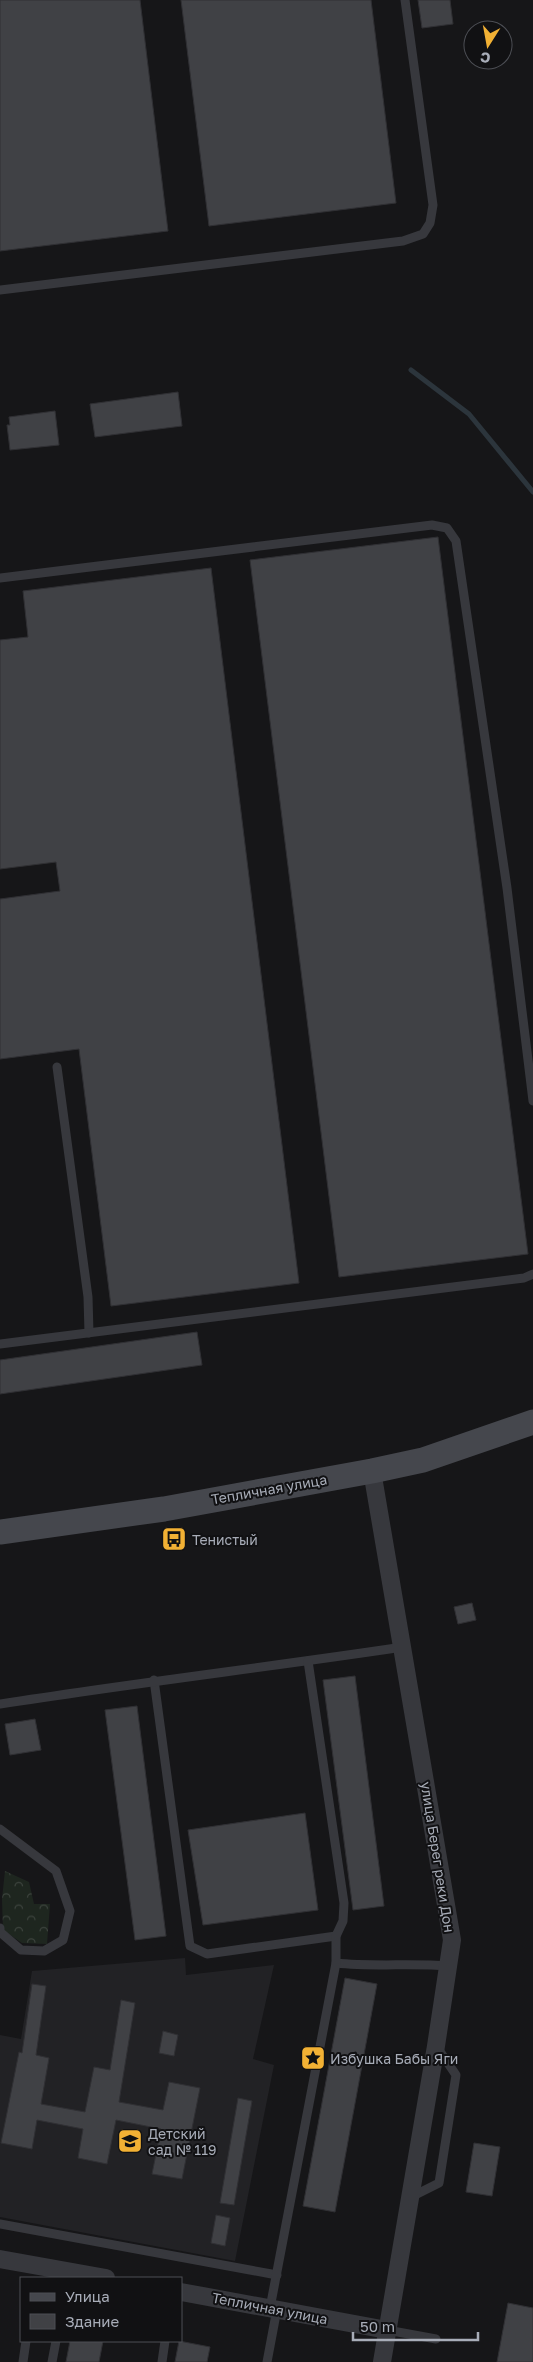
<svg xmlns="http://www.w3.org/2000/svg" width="533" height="2362" font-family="'Golos Text',sans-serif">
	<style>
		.built { fill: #222225 }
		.forest { fill: url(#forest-crowns) }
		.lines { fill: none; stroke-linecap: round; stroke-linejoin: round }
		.stream { stroke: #2c353c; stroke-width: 5 }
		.building { fill: #404145; stroke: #303034 }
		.lane { stroke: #37383d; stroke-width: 9 }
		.street { stroke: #37383d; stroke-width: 18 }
		.secondary { stroke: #45474d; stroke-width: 25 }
		.labels { text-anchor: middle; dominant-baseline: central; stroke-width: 4; stroke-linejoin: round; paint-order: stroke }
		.street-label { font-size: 14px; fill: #a8adb8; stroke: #111113 }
		.poi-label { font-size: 14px; fill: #a8adb8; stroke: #111113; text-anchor: start }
	</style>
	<defs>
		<pattern id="forest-crowns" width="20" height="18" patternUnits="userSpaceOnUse" patternTransform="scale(1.25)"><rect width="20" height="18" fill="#1e261f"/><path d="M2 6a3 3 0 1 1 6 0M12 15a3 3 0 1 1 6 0" fill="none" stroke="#3c433d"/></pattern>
	</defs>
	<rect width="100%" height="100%" fill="#161618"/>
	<path class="built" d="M 185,1958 L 186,1975 L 274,1965 L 253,2059 L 274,2065 L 235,2261 L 0,2217 L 0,2035 L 21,2039 L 32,1971 Z"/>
	<path class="forest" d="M 5,1871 L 29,1882 L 34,1904 L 50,1904 L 47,1944 L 22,1943 L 3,1930 L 2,1899 Z"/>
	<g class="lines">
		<path class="stream" d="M 411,370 L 469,414 L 533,492"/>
	</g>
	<g class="building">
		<path d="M 0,0 L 140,0 L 168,231 L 0,251 Z"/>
		<path d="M 181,0 L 371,0 L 396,203 L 209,226 Z"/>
		<path d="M 418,0 L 450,0 L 453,24 L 422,28 Z"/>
		<path d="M 178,392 L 182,426 L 95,437 L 90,404 Z"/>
		<path d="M 55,411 L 59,445 L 10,450 L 7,425 L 10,425 L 9,417 Z"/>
		<path d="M 438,537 L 528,1254 L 339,1277 L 250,560 Z"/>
		<path d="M 211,568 L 299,1283 L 111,1306 L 79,1049 L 0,1059 L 0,899 L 60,891 L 56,862 L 0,869 L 0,640 L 28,637 L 23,591 Z"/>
		<path d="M 197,1332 L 202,1365 L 0,1394 L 0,1360 Z"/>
		<path d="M 472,1603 L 476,1620 L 458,1624 L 454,1607 Z"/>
		<path d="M 355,1676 L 384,1906 L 353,1910 L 323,1680 Z"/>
		<path d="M 137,1706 L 166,1936 L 135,1940 L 105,1710 Z"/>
		<path d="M 35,1719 L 41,1750 L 10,1755 L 5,1724 Z"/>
		<path d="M 305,1813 L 318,1910 L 203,1925 L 188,1830 Z"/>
		<path d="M 345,1978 L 377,1984 L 335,2212 L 303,2206 Z"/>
		<path d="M 32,1984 L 46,1986 L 36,2055 L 49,2058 L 41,2104 L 85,2112 L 94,2067 L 110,2070 L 121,2000 L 135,2003 L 119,2102 L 163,2110 L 169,2082 L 200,2088 L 182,2179 L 152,2174 L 161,2129 L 116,2120 L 107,2164 L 78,2158 L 83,2129 L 37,2120 L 32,2149 L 1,2143 L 19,2052 L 22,2053 Z"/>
		<path d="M 163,2031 L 178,2035 L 174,2056 L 159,2053 Z"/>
		<path d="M 238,2098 L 252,2101 L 234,2205 L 220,2203 Z"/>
		<path d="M 474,2143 L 500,2147 L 492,2196 L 466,2192 Z"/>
		<path d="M 216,2215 L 230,2218 L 225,2246 L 211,2243 Z"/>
		<path d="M 508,2303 L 533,2308 L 533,2362 L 497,2362 Z"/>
		<path d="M 70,2341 L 103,2341 L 99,2362 L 66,2362 Z"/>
		<path d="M 179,2341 L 210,2347 L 207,2362 L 175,2362 Z"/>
	</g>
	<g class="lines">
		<g class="lane">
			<path d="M 0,290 L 403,241 L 423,234 L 430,223 L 433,205 L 405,0"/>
			<path d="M 0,578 L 432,525 L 447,528 L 456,541 L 507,888 L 533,1101"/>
			<path d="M 57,1067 L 88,1297 L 89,1333"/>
			<path d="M 0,1344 L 524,1278 L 533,1274"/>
			<path d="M 154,1680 L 190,1946 L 207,1954 L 336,1936"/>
			<path d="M 0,1704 C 134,1683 269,1667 403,1647"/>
			<path d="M 0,1829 L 56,1871 L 70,1911 L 63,1940 L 44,1951 L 21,1950 L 0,1932 L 0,1928"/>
			<path d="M 336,1963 C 373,1967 411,1963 449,1966"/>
			<path d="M 411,2197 L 439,2183 L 456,2075 L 437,2047"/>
			<path d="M 0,2224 L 277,2275"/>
			<path d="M 270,2308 L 336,1963 L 336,1936 L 343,1921 L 344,1903 L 308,1661"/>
			<path d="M 387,2330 L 436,2339"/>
			<path d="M 23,2362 L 26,2341"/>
			<path d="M 52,2362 L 56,2341"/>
			<path d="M 162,2362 L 165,2341"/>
			<path d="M 267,2362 L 277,2309"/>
		</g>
		<g class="street">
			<path d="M 372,1471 L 452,1940 L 436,2046 L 382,2362"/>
			<path d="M 0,2259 L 106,2278"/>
			<path d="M 181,2292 L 387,2330"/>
		</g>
		<path class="secondary" d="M 0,1532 L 164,1509 L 372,1471 L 423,1460 L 533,1422"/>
	</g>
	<defs>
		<symbol id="bus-square" viewBox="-11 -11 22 22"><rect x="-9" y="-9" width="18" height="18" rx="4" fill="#f2b134" stroke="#111113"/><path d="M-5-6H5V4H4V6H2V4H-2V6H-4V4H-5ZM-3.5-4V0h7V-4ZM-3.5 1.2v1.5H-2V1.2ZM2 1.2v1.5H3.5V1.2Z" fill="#111"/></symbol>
		<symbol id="sight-square" viewBox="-11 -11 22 22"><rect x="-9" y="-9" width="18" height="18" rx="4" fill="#f2b134" stroke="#111113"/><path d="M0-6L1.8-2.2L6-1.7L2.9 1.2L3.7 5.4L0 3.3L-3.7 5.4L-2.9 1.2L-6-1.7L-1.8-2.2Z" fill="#111"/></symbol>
		<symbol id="school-square" viewBox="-11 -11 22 22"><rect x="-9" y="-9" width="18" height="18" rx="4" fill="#f2b134" stroke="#111113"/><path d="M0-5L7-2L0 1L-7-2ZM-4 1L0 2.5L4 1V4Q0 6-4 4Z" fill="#111"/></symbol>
	</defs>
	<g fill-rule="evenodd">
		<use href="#bus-square" x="160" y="1525" width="28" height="28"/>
		<use href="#sight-square" x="299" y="2044" width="28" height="28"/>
		<use href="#school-square" x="116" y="2127" width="28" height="28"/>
	</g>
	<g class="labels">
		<g class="street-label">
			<text transform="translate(269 1489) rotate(-10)">Тепличная улица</text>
			<text transform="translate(438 1857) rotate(81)">улица Берег реки Дон</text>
			<text transform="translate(270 2308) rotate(11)">Тепличная улица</text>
		</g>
		<g class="poi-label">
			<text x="192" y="1539">Тенистый</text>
			<text x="330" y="2058">Избушка Бабы Яги</text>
			<text x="148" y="2133">Детский<tspan x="148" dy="16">сад № 119</tspan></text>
		</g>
	</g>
	<rect x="20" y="2277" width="162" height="65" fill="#111113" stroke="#4d4f55"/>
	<rect x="30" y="2293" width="25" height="8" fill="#45474d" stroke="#4d4f55"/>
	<text x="65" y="2302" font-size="15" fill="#a8adb8">Улица</text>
	<rect x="30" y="2314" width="25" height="15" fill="#404145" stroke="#4d4f55"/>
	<text x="65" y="2327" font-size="15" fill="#a8adb8">Здание</text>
	<g transform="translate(488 45) rotate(191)"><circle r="24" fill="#111113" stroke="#4d4f55"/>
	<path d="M0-4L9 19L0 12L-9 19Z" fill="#f2b134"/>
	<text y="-8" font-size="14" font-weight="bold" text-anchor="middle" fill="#a8adb8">С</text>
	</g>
	<path d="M353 2332v8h125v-8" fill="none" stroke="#a8adb8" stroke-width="2.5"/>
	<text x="360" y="2332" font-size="15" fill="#a8adb8" stroke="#111113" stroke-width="4" paint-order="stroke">50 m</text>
</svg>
